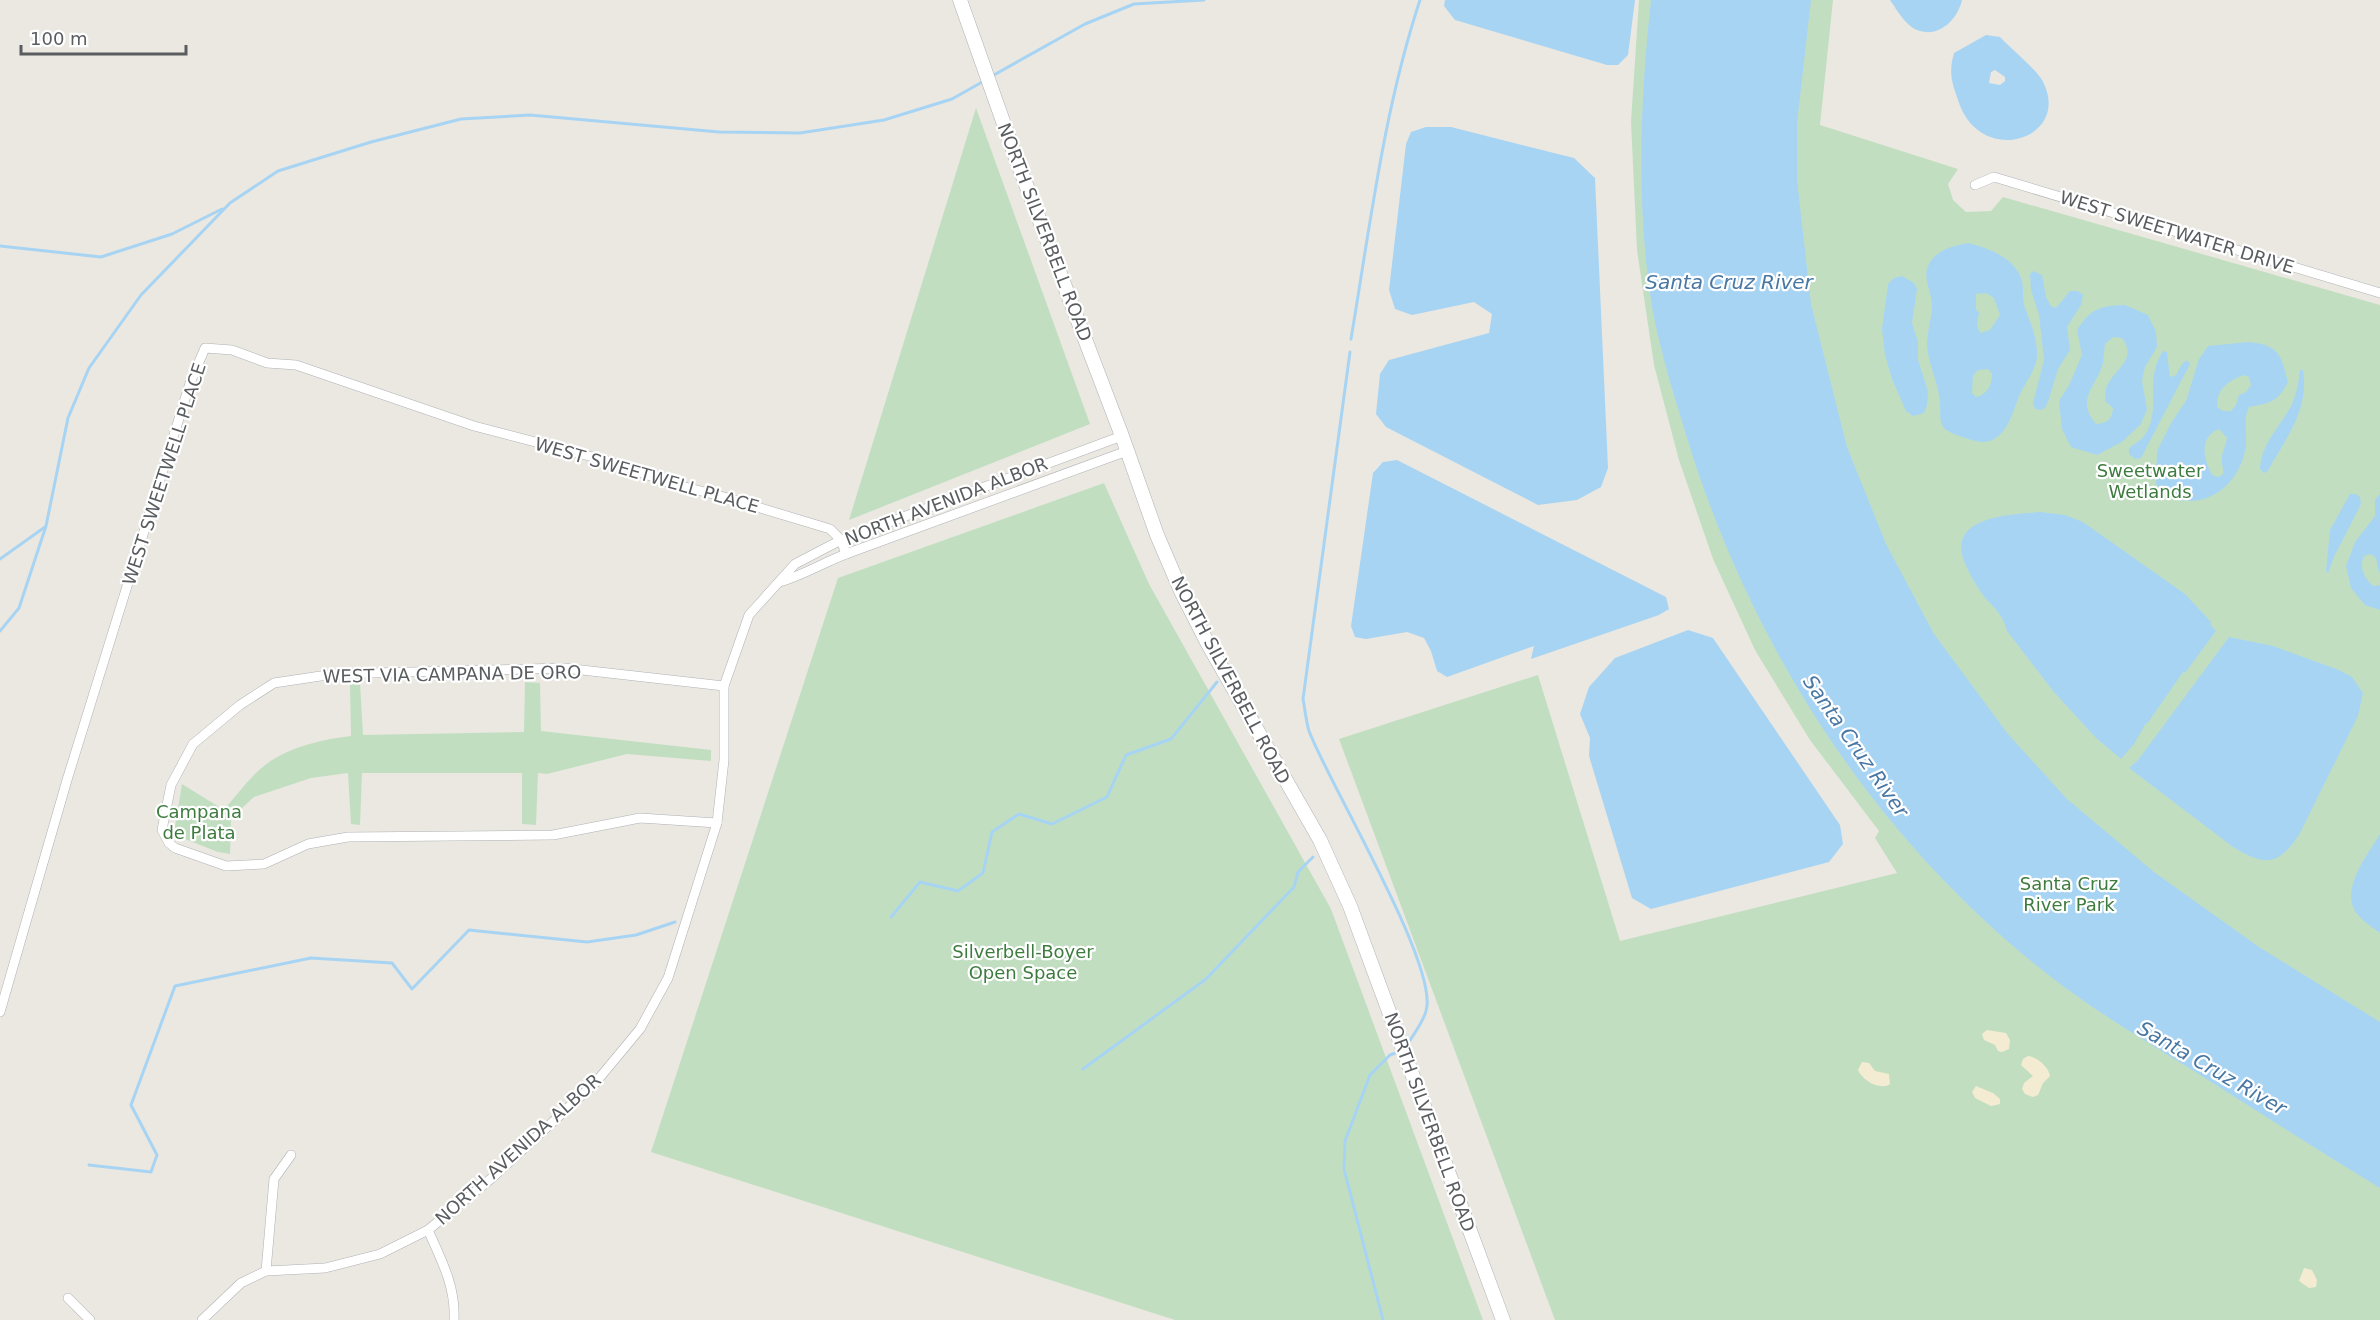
<svg xmlns="http://www.w3.org/2000/svg" width="2380" height="1320" font-family="'DejaVu Sans',sans-serif">
	<style>
		.green { fill: #c1dfc0 }
		.sand { fill: #f4ecd2 }
		.water { fill: #a8d4f4; fill-rule: evenodd }
		.lines { fill: none; stroke-linecap: round; stroke-linejoin: round }
		.stream { stroke: #a8d4f4; stroke-width: 3 }
		.street-casing { stroke: #afb1b5; stroke-width: 10 }
		.secondary-casing { stroke: #aeb1b5; stroke-width: 15 }
		.street { stroke: #fff; stroke-width: 9 }
		.secondary { stroke: #fff; stroke-width: 14 }
		.labels { text-anchor: middle; dominant-baseline: central; stroke-width: 4.5; stroke-linejoin: round; paint-order: stroke }
		.street-label { font-size: 18px; fill: #5a5d60; stroke: #fff }
		.park-label { font-size: 18px; fill: #3e7b3f; stroke: #fff }
		.water-label { font-size: 20px; font-style: italic; fill: #4977a3; stroke: #fff }
	</style>
	<rect width="100%" height="100%" fill="#eae8e1"/>
	<g class="green">
		<path d="M 1639,0 L 1833,0 L 1820,125 L 1958,169 L 1948,184 L 1953,200 L 1966,212 L 1991,211 L 2003,197 L 2380,305 L 2380,1320 L 1555,1320 L 1339,739 L 1538,675 L 1620,941 L 1897,873 L 1875,838 L 1879,831 L 1810,740 L 1755,650 L 1713,559 L 1679,460 L 1654,365 L 1637,250 L 1631,122 Z"/>
		<path d="M 976,108 L 1090,424 L 849,520 Z"/>
		<path d="M 1104,483 L 1149,584 L 1331,909 L 1483,1320 L 1175,1320 L 651,1152 L 838,578 Z"/>
		<path d="M 525,682 L 540,683 L 541,731 L 711,750 L 711,761 L 627,754 L 547,774 L 538,773 L 536,825 L 522,824 L 522,773 L 362,773 L 360,825 L 351,824 L 348,773 L 311,778 L 254,797 L 231,818 L 230,854 L 218,852 L 180,837 L 175,827 L 182,784 L 224,810 C 234,798 244,785 255,774 C 279,749 318,740 351,736 L 350,685 L 360,683 L 363,735 L 524,732 Z"/>
	</g>
	<g class="sand">
		<path d="M 1987,1030 L 2006,1033 L 2010,1040 L 2009,1049 L 2002,1052 L 1998,1051 L 1995,1045 L 1984,1040 L 1982,1034 Z"/>
		<path d="M 2028,1056 C 2037,1057 2049,1067 2050,1076 L 2043,1083 L 2038,1095 L 2033,1097 L 2025,1094 L 2022,1089 L 2024,1083 L 2033,1076 L 2021,1065 L 2023,1059 Z"/>
		<path d="M 1862,1062 L 1869,1063 L 1875,1071 L 1889,1074 L 1890,1084 C 1880,1091 1862,1080 1858,1070 Z"/>
		<path d="M 1976,1086 L 1993,1093 L 2000,1099 L 2000,1104 L 1991,1106 L 1975,1098 L 1972,1092 Z"/>
		<path d="M 2304,1268 L 2312,1270 L 2317,1280 L 2316,1287 L 2309,1288 L 2299,1281 Z"/>
	</g>
	<g class="water">
		<path d="M 1445,0 L 1635,0 L 1628,55 L 1618,65 L 1607,65 L 1455,20 L 1444,6 Z"/>
		<path d="M 1651,0 L 1811,0 L 1797,123 L 1797,180 L 1811,304 L 1847,447 L 1886,544 L 1934,634 L 2008,734 L 2067,799 L 2154,872 L 2259,947 L 2380,1022 L 2380,1188 C 2316,1149 2252,1108 2189,1068 C 2142,1039 2095,1011 2051,977 C 1875,840 1752,649 1687,438 C 1674,395 1660,351 1652,307 C 1636,206 1640,101 1651,0 Z"/>
		<path d="M 1890,0 L 1962,0 C 1958,18 1941,37 1920,31 C 1907,28 1897,10 1890,0 Z"/>
		<path d="M 1986,35 L 2000,37 C 2010,48 2035,68 2042,80 C 2072,134 1993,165 1964,114 C 1961,109 1959,103 1957,97 C 1951,80 1949,71 1954,53 ZM 1995,70 L 2005,77 L 2005,81 L 2000,85 L 1989,83 L 1991,72 Z"/>
		<path d="M 1426,127 L 1451,127 L 1574,158 L 1595,178 L 1608,468 L 1601,487 L 1577,500 L 1538,505 L 1386,427 L 1376,414 L 1380,374 L 1389,360 L 1489,333 L 1492,314 L 1474,302 L 1412,315 L 1395,309 L 1389,290 L 1406,144 L 1411,132 Z"/>
		<path d="M 1968,243 C 1988,248 2016,258 2022,281 C 2024,290 2022,300 2025,308 C 2031,323 2038,340 2037,357 C 2036,369 2027,380 2022,390 C 2013,407 2009,441 1983,442 C 1976,442 1950,434 1945,429 C 1938,422 1941,411 1940,403 C 1939,383 1928,365 1927,345 C 1927,331 1932,318 1932,304 C 1931,290 1922,277 1929,264 C 1937,249 1954,246 1968,243 ZM 1986,293 L 1994,298 L 2000,315 L 1990,330 L 1980,333 L 1977,325 L 1979,313 L 1976,309 L 1976,294 ZM 1988,369 L 1992,374 C 1992,385 1987,395 1976,397 L 1972,393 L 1973,376 L 1978,370 Z"/>
		<path d="M 2033,271 L 2042,275 L 2046,297 L 2051,306 L 2056,308 L 2070,291 L 2078,291 L 2083,295 L 2081,305 L 2067,327 L 2070,350 L 2058,369 L 2048,402 L 2045,408 L 2041,410 L 2035,409 L 2033,403 L 2044,360 L 2039,315 L 2031,290 L 2030,274 Z"/>
		<path d="M 1902,276 L 1914,283 L 1917,289 L 1912,323 L 1918,342 L 1918,360 L 1928,391 L 1927,405 L 1924,413 L 1913,416 L 1906,411 L 1892,379 L 1885,355 L 1882,329 L 1888,284 L 1894,278 Z"/>
		<path d="M 2125,305 L 2148,315 L 2156,332 L 2157,347 L 2145,367 L 2142,381 L 2147,409 L 2141,424 L 2122,442 L 2097,455 L 2071,447 L 2062,429 L 2059,401 L 2069,385 L 2082,355 L 2077,330 C 2091,308 2100,306 2125,305 ZM 2113,337 L 2122,338 C 2138,360 2115,368 2107,386 C 2105,390 2106,396 2105,401 L 2113,408 C 2112,420 2107,423 2096,424 C 2075,399 2096,388 2103,363 C 2104,357 2104,350 2105,344 Z"/>
		<path d="M 2249,342 C 2279,345 2281,355 2288,382 C 2278,402 2270,403 2249,407 C 2243,419 2247,430 2246,443 C 2244,472 2222,500 2191,501 C 2177,501 2165,496 2156,484 L 2157,451 L 2171,423 L 2186,401 L 2199,359 L 2208,346 ZM 2243,375 L 2249,377 L 2251,385 L 2246,392 L 2239,395 L 2236,405 L 2231,411 L 2223,411 L 2217,407 C 2216,390 2228,381 2243,375 ZM 2219,429 L 2227,438 C 2226,445 2222,452 2222,458 C 2221,464 2224,468 2223,474 L 2219,477 L 2212,475 C 2204,458 2198,438 2219,429 Z"/>
		<path d="M 2163,351 L 2167,352 L 2170,377 L 2176,375 L 2182,364 L 2187,360 L 2190,364 L 2141,458 L 2135,459 L 2129,454 L 2129,448 C 2134,444 2140,441 2144,436 C 2163,410 2143,380 2163,351 Z"/>
		<path d="M 2300,370 L 2303,370 C 2310,409 2285,440 2267,472 L 2264,473 L 2260,469 C 2261,444 2280,427 2291,406 C 2296,396 2299,381 2300,370 Z"/>
		<path d="M 1397,460 L 1666,597 L 1669,609 L 1659,615 L 1531,659 L 1534,646 L 1447,677 L 1437,671 L 1431,651 L 1424,638 L 1407,632 L 1366,639 L 1355,637 L 1351,626 L 1373,473 L 1383,462 Z"/>
		<path d="M 2350,494 L 2356,494 L 2360,497 L 2361,504 L 2334,557 L 2328,573 L 2326,571 L 2330,530 Z"/>
		<path d="M 2380,494 L 2380,573 C 2375,565 2380,558 2370,554 L 2364,556 C 2359,568 2364,578 2373,586 L 2380,585 L 2380,610 L 2365,605 L 2351,588 L 2346,566 L 2355,542 L 2375,516 L 2375,500 Z"/>
		<path d="M 2040,512 L 2065,515 L 2083,522 L 2185,594 L 2211,622 L 2210,624 L 2216,631 L 2185,673 L 2183,672 L 2147,724 L 2146,723 L 2134,744 L 2121,759 L 2096,738 L 2053,691 L 2007,631 C 2004,618 1996,609 1987,600 C 1979,591 1972,578 1967,568 C 1942,517 2006,515 2040,512 Z"/>
		<path d="M 1688,630 L 1713,638 L 1840,825 L 1843,844 L 1829,862 L 1651,909 L 1632,898 L 1589,756 L 1590,738 L 1580,714 L 1589,687 L 1615,658 Z"/>
		<path d="M 2229,637 L 2273,646 L 2339,670 L 2352,677 L 2363,693 L 2358,716 L 2299,835 C 2277,867 2265,866 2233,847 L 2129,768 L 2138,760 Z"/>
		<path d="M 2380,834 L 2380,933 C 2373,928 2364,922 2358,915 C 2338,890 2368,855 2380,834 Z"/>
	</g>
	<g class="lines">
		<g class="stream">
			<path d="M 992,76 L 1085,24 L 1134,4 L 1204,0"/>
			<path d="M 0,246 L 101,257 L 172,234 L 222,209"/>
			<path d="M 1351,339 C 1370,226 1384,109 1420,0"/>
			<path d="M 1350,352 L 1303,699 C 1305,709 1306,721 1309,731 C 1329,784 1440,967 1426,1011 C 1423,1023 1412,1036 1406,1047"/>
			<path d="M 0,559 L 45,527"/>
			<path d="M 0,631 L 19,608 L 46,526 L 68,418 L 89,368 L 141,295 L 230,203 L 278,171 L 371,142 L 461,119 L 530,115 L 719,132 L 800,133 L 884,120 L 952,99 L 984,81"/>
			<path d="M 891,917 L 920,882 L 958,891 L 983,873 L 992,832 L 1019,814 L 1052,824 L 1107,797 L 1126,755 L 1171,739 L 1217,682"/>
			<path d="M 1083,1069 L 1206,979 L 1294,887 L 1298,872 L 1313,857"/>
			<path d="M 89,1165 L 151,1172 L 157,1155 L 131,1105 L 175,986 L 311,958 L 392,963 L 412,989 L 469,930 L 587,942 L 636,935 L 675,922"/>
			<path d="M 1383,1320 L 1344,1169 L 1345,1141 L 1370,1075 L 1390,1055 L 1398,1052"/>
		</g>
		<defs>
			<g id="street">
				<path d="M 1975,185 L 1994,177 L 2380,293"/>
				<path d="M 780,582 C 803,575 823,563 846,554 L 1127,451"/>
				<path d="M 717,823 L 640,818 L 553,835 L 348,837 L 308,844 L 264,864 L 226,866 L 175,848 L 169,843 L 162,830 L 171,785 L 193,744 L 240,705 L 274,683 L 334,674 L 564,668 L 724,686"/>
				<path d="M 0,1012 L 67,780 L 190,383 L 205,348 L 232,350 L 267,363 L 296,365 L 474,426 L 612,462 L 670,483 L 724,497 L 830,529 L 841,540 L 846,554"/>
				<path d="M 428,1230 C 441,1259 456,1287 454,1320"/>
				<path d="M 266,1271 L 274,1179 L 291,1155"/>
				<path d="M 68,1298 L 90,1320"/>
				<path d="M 202,1320 L 241,1283 L 266,1271 L 325,1268 L 380,1254 L 428,1230 L 493,1177 L 596,1082 L 640,1029 L 668,978 L 717,823 L 724,760 L 724,686 L 749,615 L 795,564 L 841,540 L 1122,436"/>
			</g>
			<path id="secondary" d="M 960,0 L 1017,161 L 1122,436 L 1157,535 L 1181,591 L 1208,644 L 1320,840 L 1350,906 L 1503,1320"/>
		</defs>
		<use href="#street" class="street-casing"/>
		<use href="#secondary" class="secondary-casing"/>
		<use href="#street" class="street"/>
		<use href="#secondary" class="secondary"/>
	</g>
	<g class="labels">
		<g class="street-label">
			<text transform="translate(1045 232) rotate(69)">NORTH SILVERBELL ROAD</text>
			<text transform="translate(2177 232) rotate(17)">WEST SWEETWATER DRIVE</text>
			<text transform="translate(164 474) rotate(-72)">WEST SWEETWELL PLACE</text>
			<text transform="translate(647 475) rotate(16)">WEST SWEETWELL PLACE</text>
			<text transform="translate(946 501) rotate(-21)">NORTH AVENIDA ALBOR</text>
			<text transform="translate(452 674) rotate(-1)">WEST VIA CAMPANA DE ORO</text>
			<text transform="translate(1231 680) rotate(62)">NORTH SILVERBELL ROAD</text>
			<text transform="translate(1430 1122) rotate(70)">NORTH SILVERBELL ROAD</text>
			<text transform="translate(518 1149) rotate(-42)">NORTH AVENIDA ALBOR</text>
		</g>
		<g class="park-label">
			<text x="2150" y="470">Sweetwater<tspan x="2150" dy="21">Wetlands</tspan></text>
			<text x="199" y="811">Campana<tspan x="199" dy="21">de Plata</tspan></text>
			<text x="2069" y="883">Santa Cruz<tspan x="2069" dy="21">River Park</tspan></text>
			<text x="1023" y="951">Silverbell-Boyer<tspan x="1023" dy="21">Open Space</tspan></text>
		</g>
		<g class="water-label">
			<text x="1729" y="282">Santa Cruz River</text>
			<text transform="translate(1856 746) rotate(55)">Santa Cruz River</text>
			<text transform="translate(2212 1068) rotate(30)">Santa Cruz River</text>
		</g>
	</g>
	<path d="M21 45v9h165v-9" fill="none" stroke="#5a5d60" stroke-width="3"/>
	<text x="30" y="45" font-size="18" fill="#5a5d60" stroke="#ffffff" stroke-width="4.5" paint-order="stroke">100 m</text>
</svg>
